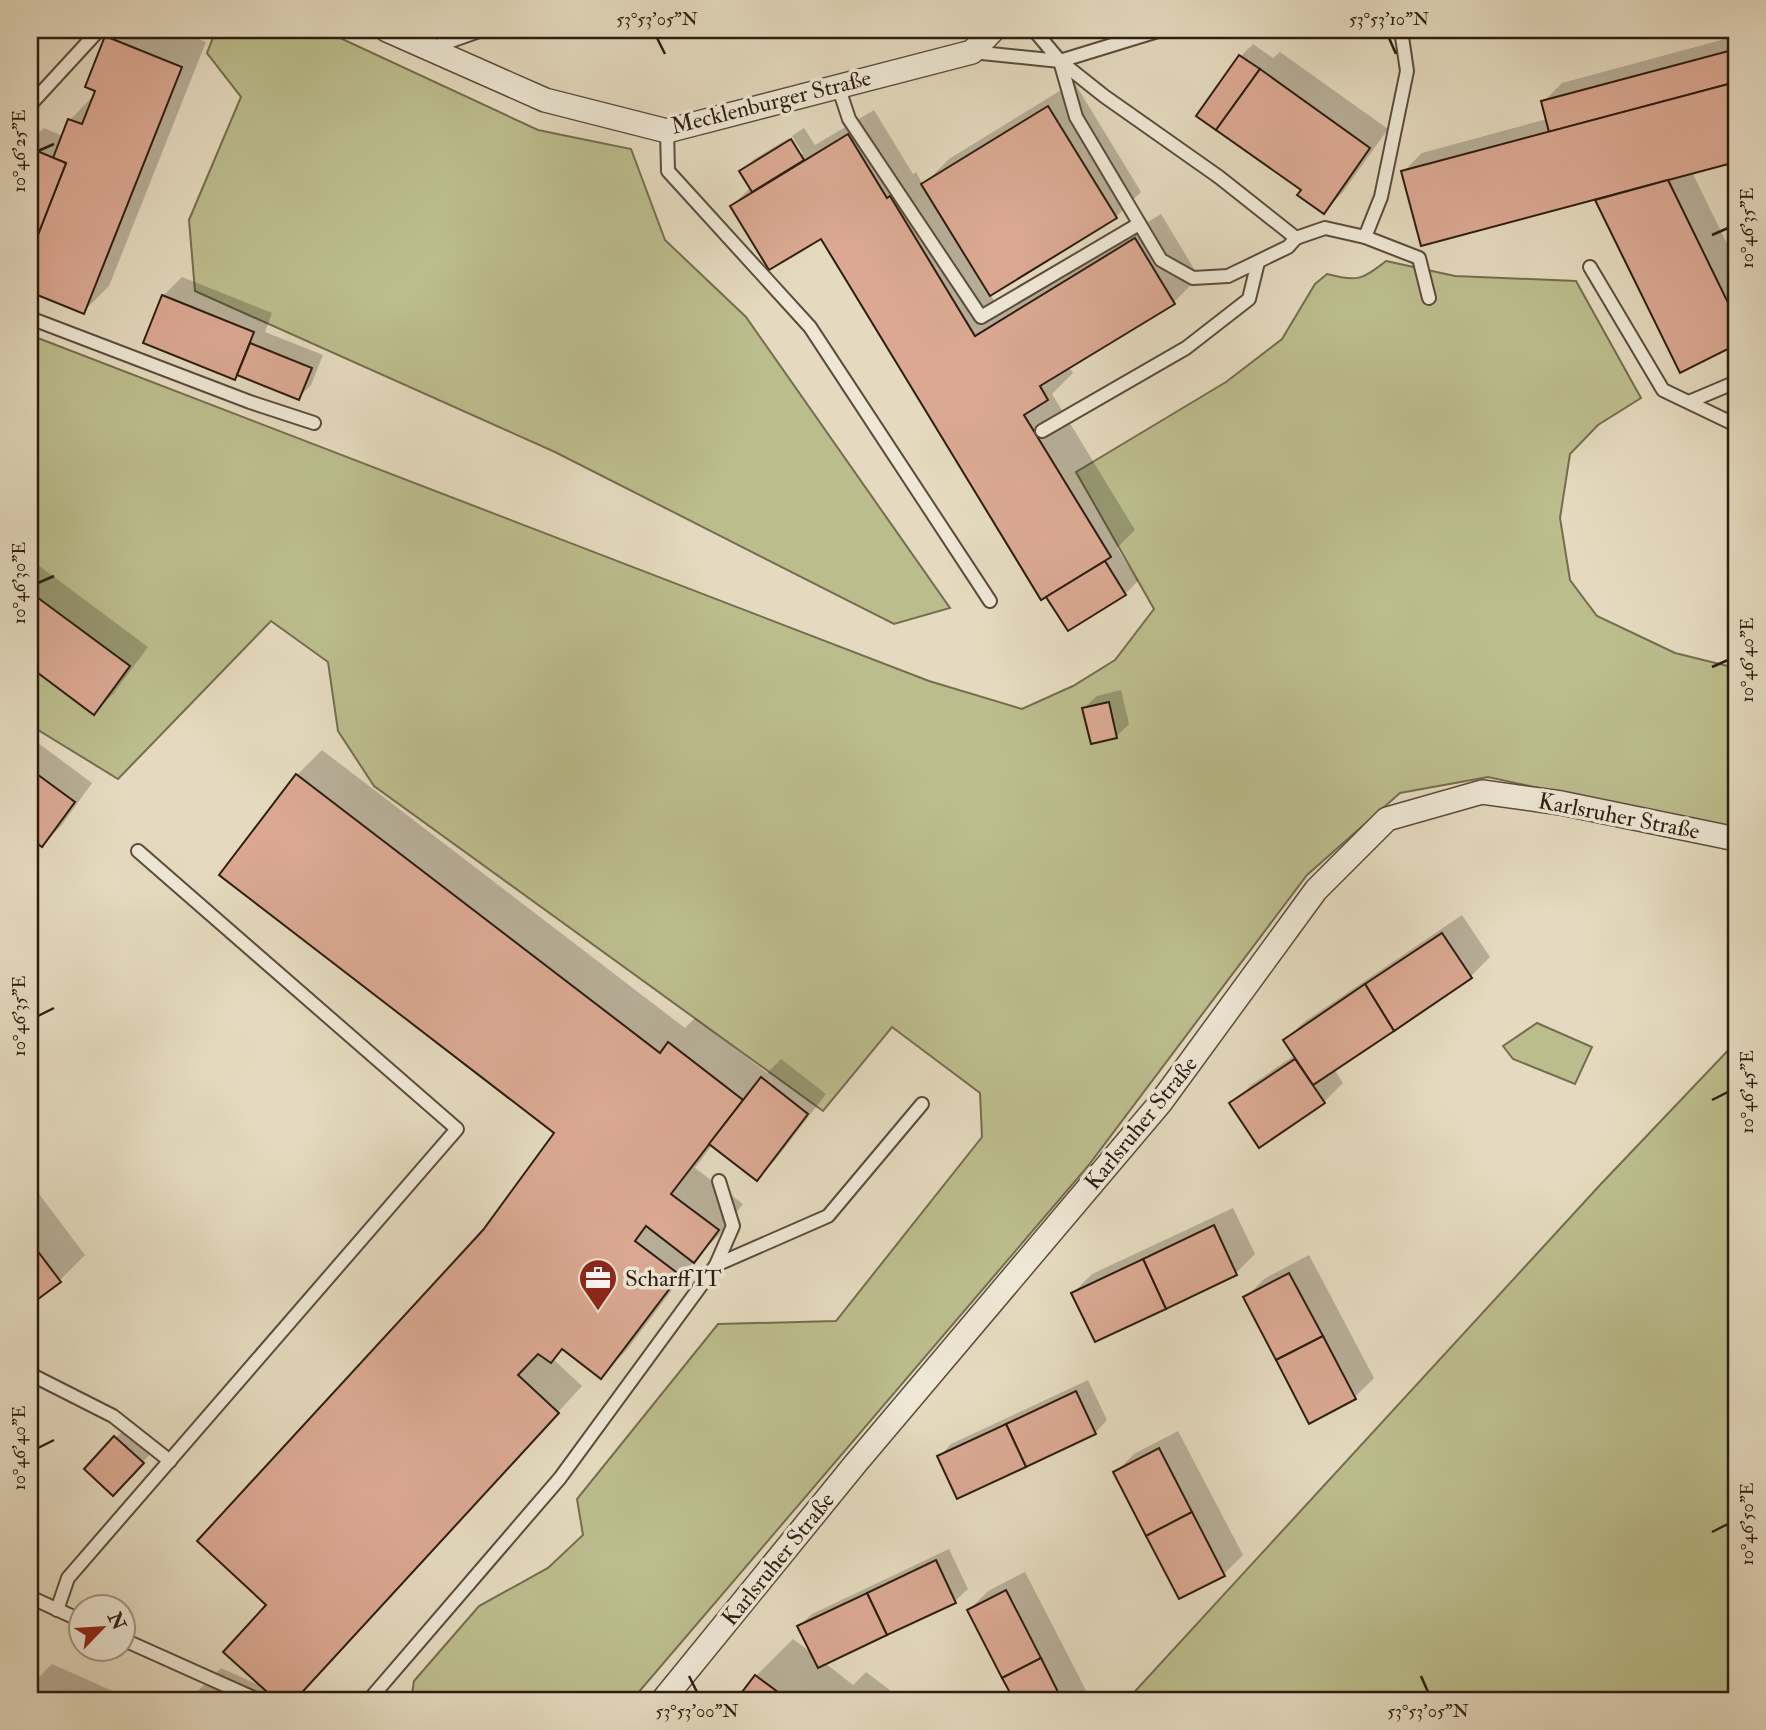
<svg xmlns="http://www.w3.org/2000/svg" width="1766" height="1730" font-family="'IM FELL Double Pica',serif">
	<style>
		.green { fill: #bcbd8d; stroke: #746d4e; stroke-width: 2 }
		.shadow { fill: #0003 }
		.building { fill: #dba993; stroke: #2d1d10; stroke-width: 2 }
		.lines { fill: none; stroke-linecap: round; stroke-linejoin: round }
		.lane-casing { stroke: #5b4c3c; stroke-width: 16 }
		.street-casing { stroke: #5b4c3c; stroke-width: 26 }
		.lane { stroke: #eee7d5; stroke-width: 12 }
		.street { stroke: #eee7d5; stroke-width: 23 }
		.ticks { fill: none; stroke: #2d1d10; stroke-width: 2.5 }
		.labels { text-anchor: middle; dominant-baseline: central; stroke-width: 7; stroke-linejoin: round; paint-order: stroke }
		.street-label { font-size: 23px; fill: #2d1d10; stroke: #eee7d5 }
		.poi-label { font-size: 23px; fill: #2d1d10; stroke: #eee7d5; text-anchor: start }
		.neatline { fill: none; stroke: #2d1d10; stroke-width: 2.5 }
		.ticks-label { font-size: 18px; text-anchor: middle; fill: #2d1d10 }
	</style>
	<rect width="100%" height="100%" fill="#e5dabf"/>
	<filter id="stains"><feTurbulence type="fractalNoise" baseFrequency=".00286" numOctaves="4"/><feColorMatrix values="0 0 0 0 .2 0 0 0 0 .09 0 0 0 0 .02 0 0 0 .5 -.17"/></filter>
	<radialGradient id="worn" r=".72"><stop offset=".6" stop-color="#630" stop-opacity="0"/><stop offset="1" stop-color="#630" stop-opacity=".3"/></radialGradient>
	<g class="green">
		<path d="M 216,30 L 323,30 L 538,130 L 631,149 L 665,240 L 746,317 L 950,608 L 894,624 L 555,452 L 195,291 L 189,220 L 241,97 L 207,53 Z"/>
		<path d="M 1386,261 L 1455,276 L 1576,281 L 1641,398 L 1598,425 L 1570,454 L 1560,518 L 1570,580 L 1597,616 L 1675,653 L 1736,668 L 1736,831 L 1488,777 L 1400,793 L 1307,875 L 1088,1166 L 632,1700 L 411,1700 L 414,1681 L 479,1606 L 548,1568 L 583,1535 L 577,1499 L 718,1324 L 836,1321 L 982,1137 L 980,1093 L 892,1027 L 823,1111 L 374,786 L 338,731 L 328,662 L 271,621 L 118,779 L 30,725 L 30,335 L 929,681 L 1022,709 L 1073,686 L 1115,660 L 1154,609 L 1076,472 L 1226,382 L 1282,339 L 1315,284 L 1327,274 C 1357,282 1362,280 1386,261 Z"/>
		<path d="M 1537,1023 L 1592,1047 L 1575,1084 L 1513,1059 L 1503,1046 Z"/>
		<path d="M 1736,1042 L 1736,1700 L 1127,1700 L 1600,1185 Z"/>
	</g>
	<g class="shadow">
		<path d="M 114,30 L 176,30 L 206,42 L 109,286 L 83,312 L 30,290 L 30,131 L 37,134 L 44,128 L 63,136 L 70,120 L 96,93 L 107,37 Z"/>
		<path d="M 1736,36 L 1736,160 L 1692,172 L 1736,262 L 1736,343 L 1681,370 L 1595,198 L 1403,172 L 1422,153 L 1547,119 L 1543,102 L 1562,83 Z"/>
		<path d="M 1253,44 L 1273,58 L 1280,52 L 1388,129 L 1343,192 L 1324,211 L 1303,190 L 1199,115 L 1241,56 Z"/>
		<path d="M 1074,82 L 1141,192 L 1116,217 L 990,294 L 1001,312 L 1161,214 L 1199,277 L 1174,302 L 1069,367 L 1073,373 L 1052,394 L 1135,530 L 1117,548 L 1138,581 L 1125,594 L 1049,597 L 1054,592 L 821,237 L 732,206 L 751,187 L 741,172 L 754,159 L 789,138 L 799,154 L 803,154 L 792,136 L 804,128 L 815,145 L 874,110 L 913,174 L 916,172 L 923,185 L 949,159 Z"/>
		<path d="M 182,277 L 272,313 L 265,332 L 323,355 L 311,385 L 298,398 L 239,374 L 235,378 L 163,296 Z"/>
		<path d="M 30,559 L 148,647 L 113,694 L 94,713 L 30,665 Z"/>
		<path d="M 1121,690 L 1129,724 L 1116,737 L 1084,708 L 1097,696 Z"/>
		<path d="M 30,737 L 92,783 L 61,826 L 42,845 L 30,836 Z"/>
		<path d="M 322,750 L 685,1028 L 695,1018 L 767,1073 L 781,1059 L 826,1094 L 776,1159 L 757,1178 L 713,1144 L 695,1168 L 743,1204 L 719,1235 L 697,1257 L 626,1351 L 600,1376 L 564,1348 L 553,1359 L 582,1386 L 293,1700 L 192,1700 L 195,1694 L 221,1668 L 263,1687 L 268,1605 L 485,1231 L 557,1133 L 297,775 Z"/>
		<path d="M 1462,915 L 1490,957 L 1471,976 L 1334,1069 L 1343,1083 L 1324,1102 L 1232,1104 L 1251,1085 L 1295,1055 L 1285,1040 L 1304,1022 Z"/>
		<path d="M 30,1182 L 85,1255 L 60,1280 L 30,1303 Z"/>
		<path d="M 1233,1208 L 1255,1254 L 1236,1273 L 1096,1340 L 1073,1293 L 1092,1274 Z"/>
		<path d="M 1309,1255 L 1374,1378 L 1355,1397 L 1245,1298 L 1264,1279 Z"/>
		<path d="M 1088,1380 L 1107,1420 L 1095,1433 L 939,1457 L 951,1444 Z"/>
		<path d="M 128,1425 L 155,1449 L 125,1481 L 87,1469 Z"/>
		<path d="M 1178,1431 L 1243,1555 L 1224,1574 L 1115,1473 L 1134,1454 Z"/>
		<path d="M 949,1549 L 968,1589 L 955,1601 L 825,1663 L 853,1685 L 866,1672 L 903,1700 L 738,1700 L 756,1676 L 793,1639 L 813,1654 L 799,1626 L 812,1614 Z"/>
		<path d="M 1025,1572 L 1091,1700 L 1016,1700 L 969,1610 L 988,1591 Z"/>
		<path d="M 52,1664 L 133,1700 L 30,1700 L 30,1686 Z"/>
	</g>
	<g class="building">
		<path d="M 105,36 L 182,67 L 84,314 L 30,292 L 30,255 L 66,163 L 53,158 L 68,119 L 82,124 L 95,91 L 85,87 Z"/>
		<path d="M 1736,49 L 1736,82 L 1549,132 L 1541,101 Z"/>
		<path d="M 1239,55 L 1260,69 L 1216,130 L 1196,116 Z"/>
		<path d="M 1260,69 L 1370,148 L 1324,214 L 1297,195 L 1301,190 L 1216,130 Z"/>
		<path d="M 1736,82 L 1736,162 L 1421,246 L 1401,171 Z"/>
		<path d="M 1048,106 L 1117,218 L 990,296 L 921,184 Z"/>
		<path d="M 848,134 L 887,198 L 890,196 L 975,336 L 1135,238 L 1175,304 L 1040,386 L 1048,400 L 1024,415 L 1111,557 L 1041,600 L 821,239 L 769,270 L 730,206 Z"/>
		<path d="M 791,139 L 804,160 L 752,192 L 739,171 Z"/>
		<path d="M 30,148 L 66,163 L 30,255 Z"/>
		<path d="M 1668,180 L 1736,319 L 1736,345 L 1680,373 L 1595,200 Z"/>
		<path d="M 162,295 L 254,332 L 235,380 L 143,343 Z"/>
		<path d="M 250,343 L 312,368 L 299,400 L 237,375 Z"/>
		<path d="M 1105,561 L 1126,595 L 1068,631 L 1046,597 Z"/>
		<path d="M 30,592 L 130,666 L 94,715 L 30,667 Z"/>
		<path d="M 1109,702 L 1117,738 L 1091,744 L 1082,708 Z"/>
		<path d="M 30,769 L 75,802 L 42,847 L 30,838 Z"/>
		<path d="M 296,774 L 660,1053 L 668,1042 L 743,1100 L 671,1194 L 719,1230 L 694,1263 L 646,1226 L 635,1241 L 680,1275 L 601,1379 L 562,1349 L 551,1363 L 538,1354 L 518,1375 L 559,1413 L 295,1700 L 276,1700 L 223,1652 L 266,1605 L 197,1541 L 483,1230 L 554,1133 L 219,875 Z"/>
		<path d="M 1442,933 L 1472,978 L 1394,1031 L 1365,984 Z"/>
		<path d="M 1365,984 L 1394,1031 L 1313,1085 L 1283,1040 Z"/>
		<path d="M 1295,1059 L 1325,1103 L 1259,1148 L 1229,1103 Z"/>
		<path d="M 761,1077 L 808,1114 L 757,1181 L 709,1144 Z"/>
		<path d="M 1214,1225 L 1237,1275 L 1166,1309 L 1143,1259 Z"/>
		<path d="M 30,1241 L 61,1282 L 30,1305 Z"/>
		<path d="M 1143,1259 L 1166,1309 L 1095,1342 L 1071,1293 Z"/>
		<path d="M 1289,1273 L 1323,1336 L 1276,1360 L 1243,1297 Z"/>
		<path d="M 1323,1336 L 1356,1399 L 1309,1424 L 1276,1360 Z"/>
		<path d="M 1076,1391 L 1096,1434 L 1026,1467 L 1006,1424 Z"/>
		<path d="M 1006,1424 L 1026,1467 L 957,1499 L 937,1456 Z"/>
		<path d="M 114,1436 L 144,1463 L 113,1496 L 84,1469 Z"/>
		<path d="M 1159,1448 L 1192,1512 L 1146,1536 L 1113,1472 Z"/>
		<path d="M 1192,1512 L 1225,1576 L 1179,1599 L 1146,1536 Z"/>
		<path d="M 936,1560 L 956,1603 L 887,1635 L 867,1593 Z"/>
		<path d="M 1006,1590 L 1041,1658 L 1002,1678 L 967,1610 Z"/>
		<path d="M 867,1593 L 887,1635 L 818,1668 L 797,1626 Z"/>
		<path d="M 1041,1658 L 1062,1700 L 1014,1700 L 1002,1678 Z"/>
		<path d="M 755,1675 L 782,1695 L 788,1700 L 736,1700 Z"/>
	</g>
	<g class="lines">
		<defs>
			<g id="lane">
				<path d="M 431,48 L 482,30"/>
				<path d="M 972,52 L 1060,61 L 1034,30"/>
				<path d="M 1060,61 L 1104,96 L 1219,177 L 1296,238 L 1325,228 L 1365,237 L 1381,197 L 1407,71 L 1401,30"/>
				<path d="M 1060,61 L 1076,117 L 1161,260 L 1193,278 L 1228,276 L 1288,247 L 1296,238"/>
				<path d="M 1060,61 L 1161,30"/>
				<path d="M 838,86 L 849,119 L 981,317 L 1139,224"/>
				<path d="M 30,105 L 99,30"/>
				<path d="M 667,131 L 668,171 L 810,327 L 990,601"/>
				<path d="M 1365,237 L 1419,258 L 1429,298"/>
				<path d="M 1590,267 L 1663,390 L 1736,425"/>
				<path d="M 30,318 L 250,402 L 314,423"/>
				<path d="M 1691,401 L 1736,382"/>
				<path d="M 1042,431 L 1186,348 L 1249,299 L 1258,262"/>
				<path d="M 716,1265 L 828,1216 L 922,1104"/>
				<path d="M 30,1374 L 113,1416 L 170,1461"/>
				<path d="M 30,1597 L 80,1620"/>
				<path d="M 57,1610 L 68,1578 L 457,1129 L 138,851"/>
				<path d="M 122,1639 L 258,1700"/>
				<path d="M 369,1700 L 560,1478 L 716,1265 L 733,1226 L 719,1181"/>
			</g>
			<g id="street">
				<path d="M 387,30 L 545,100 L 667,131 L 972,52 L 993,30"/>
				<path d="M 663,1700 L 856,1463 L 1161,1102 L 1316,890 L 1387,819 L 1482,792 L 1561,803 L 1736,839"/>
			</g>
		</defs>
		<use href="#lane" class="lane-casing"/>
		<use href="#street" class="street-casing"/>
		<use href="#lane" class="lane"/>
		<use href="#street" class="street"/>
	</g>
	<path class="ticks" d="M 657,38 L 665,54M 1389,38 L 1396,54M 38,151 L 54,144M 1712,235 L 1728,228M 38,583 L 54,576M 1712,667 L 1728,660M 38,1016 L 54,1008M 1712,1100 L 1728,1092M 38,1448 L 54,1440M 1712,1532 L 1728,1524M 689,1676 L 697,1692M 1421,1676 L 1428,1692"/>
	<defs>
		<symbol id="office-pin" viewBox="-11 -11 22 30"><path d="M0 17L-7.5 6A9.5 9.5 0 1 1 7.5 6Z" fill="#8f2418" stroke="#eee7d5"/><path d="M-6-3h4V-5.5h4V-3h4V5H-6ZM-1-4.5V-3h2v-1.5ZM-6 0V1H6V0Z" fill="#fff"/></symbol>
	</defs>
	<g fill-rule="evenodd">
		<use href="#office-pin" x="576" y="1256" width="44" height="60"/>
	</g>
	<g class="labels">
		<g class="street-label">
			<text transform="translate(771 102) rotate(-14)">Mecklenburger Straße</text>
			<text transform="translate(1619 816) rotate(11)">Karlsruher Straße</text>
			<text transform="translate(1141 1123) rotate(-51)">Karlsruher Straße</text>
			<text transform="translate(778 1559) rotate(-51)">Karlsruher Straße</text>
		</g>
		<g class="poi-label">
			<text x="625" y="1278">Scharff IT</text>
		</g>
	</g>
	<rect width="1766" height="1730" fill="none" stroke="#e5dabf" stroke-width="77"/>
	<g transform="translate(102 1628) rotate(65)"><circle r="33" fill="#eee7d5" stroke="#a19686" stroke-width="2"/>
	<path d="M0-5L12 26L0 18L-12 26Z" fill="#8f2418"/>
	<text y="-10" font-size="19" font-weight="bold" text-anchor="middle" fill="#2d1d10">N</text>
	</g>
	<rect x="38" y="38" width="1690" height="1654" class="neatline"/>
	<g class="ticks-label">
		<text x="657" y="25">53°53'05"N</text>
		<text x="1389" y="25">53°53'10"N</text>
		<text transform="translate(19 151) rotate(-90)" y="6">10°46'25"E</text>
		<text transform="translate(1747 228) rotate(-90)" y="6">10°46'35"E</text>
		<text transform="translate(19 583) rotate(-90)" y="6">10°46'30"E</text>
		<text transform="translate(1747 660) rotate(-90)" y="6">10°46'40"E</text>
		<text transform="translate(19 1016) rotate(-90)" y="6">10°46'35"E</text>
		<text transform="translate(1747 1092) rotate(-90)" y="6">10°46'45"E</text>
		<text transform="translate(19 1448) rotate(-90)" y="6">10°46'40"E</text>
		<text transform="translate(1747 1524) rotate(-90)" y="6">10°46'50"E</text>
		<text x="697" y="1717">53°53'00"N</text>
		<text x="1428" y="1717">53°53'05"N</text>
	</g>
	<rect width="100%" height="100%" filter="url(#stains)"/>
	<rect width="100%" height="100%" fill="url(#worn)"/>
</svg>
